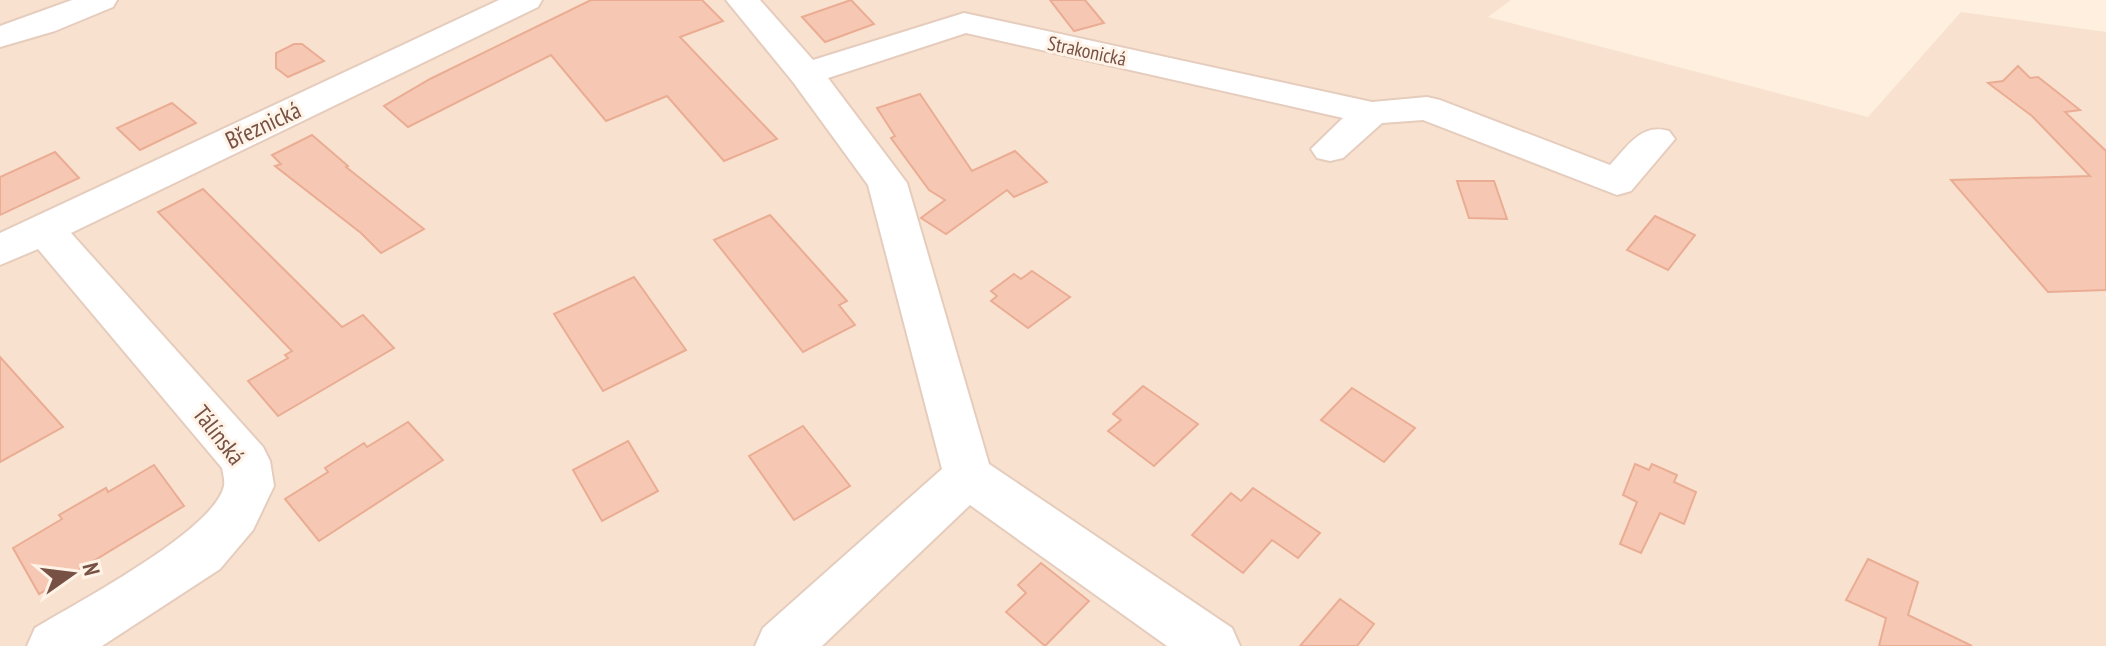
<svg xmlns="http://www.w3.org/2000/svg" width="2106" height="646" font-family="'PT Sans Narrow',sans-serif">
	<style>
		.residential { fill: #f8e2cf }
		.building { fill: #f6c8b4; stroke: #eaac93; stroke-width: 2 }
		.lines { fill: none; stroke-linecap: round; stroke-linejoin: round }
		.minor-casing { stroke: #e5ccbd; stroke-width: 4 }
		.minor { fill: #fff; fill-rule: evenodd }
		.labels { text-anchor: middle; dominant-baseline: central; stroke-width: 6; stroke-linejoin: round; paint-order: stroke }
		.far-street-label { font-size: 20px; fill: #765144; stroke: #fff3e7 }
		.street-label { font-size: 24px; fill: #765144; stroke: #fff3e7 }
	</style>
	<rect width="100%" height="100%" fill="#feefde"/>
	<path class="residential" d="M 0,0 L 1511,0 L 1488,17 L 1868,117 L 1961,12 L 2106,32 L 2106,646 L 0,646 Z"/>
	<g class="building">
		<path d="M 591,0 L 702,0 L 723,21 L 680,37 L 777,139 L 724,161 L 667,96 L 606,121 L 551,55 L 408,127 L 384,106 L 430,79 Z"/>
		<path d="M 851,0 L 874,24 L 825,42 L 802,17 Z"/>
		<path d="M 1050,0 L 1085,0 L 1104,23 L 1074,31 Z"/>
		<path d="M 294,44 L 302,44 L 324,61 L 288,77 L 276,68 L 276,53 Z"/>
		<path d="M 2018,66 L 2030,78 L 2038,77 L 2080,110 L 2065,112 L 2106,151 L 2106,290 L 2048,292 L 1951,180 L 2090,176 L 2032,116 L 1988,83 L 2003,81 Z"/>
		<path d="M 920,94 L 972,171 L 1015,151 L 1047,182 L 1014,197 L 1007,190 L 946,234 L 921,218 L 945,200 L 929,190 L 891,138 L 895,136 L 877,108 Z"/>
		<path d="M 172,103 L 196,123 L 140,150 L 117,128 Z"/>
		<path d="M 312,135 L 348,166 L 346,167 L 424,229 L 381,253 L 361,233 L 275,166 L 281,164 L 272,155 Z"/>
		<path d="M 55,152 L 79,178 L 0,215 L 0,177 Z"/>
		<path d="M 1457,181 L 1494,181 L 1507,219 L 1469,218 Z"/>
		<path d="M 203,189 L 342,327 L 363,315 L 394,348 L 278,416 L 248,381 L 288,358 L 285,355 L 292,351 L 158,212 Z"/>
		<path d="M 770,215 L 847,301 L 839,305 L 855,325 L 803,352 L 714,240 Z"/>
		<path d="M 1655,216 L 1695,235 L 1668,270 L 1627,250 Z"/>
		<path d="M 1032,271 L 1070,297 L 1028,328 L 991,301 L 997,296 L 991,291 L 1014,274 L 1021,279 Z"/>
		<path d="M 634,277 L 686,350 L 603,391 L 554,314 Z"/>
		<path d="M 0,357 L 63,427 L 0,462 Z"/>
		<path d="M 1143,386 L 1198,424 L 1154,466 L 1108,431 L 1121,420 L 1113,414 Z"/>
		<path d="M 1352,388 L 1415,428 L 1384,462 L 1321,420 Z"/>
		<path d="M 408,422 L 443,460 L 319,541 L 285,499 L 328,472 L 325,468 L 364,443 L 367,447 Z"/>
		<path d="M 803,426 L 850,486 L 794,520 L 749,456 Z"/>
		<path d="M 628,441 L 658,491 L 602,521 L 573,470 Z"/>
		<path d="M 1635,464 L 1649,470 L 1652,464 L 1677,475 L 1674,482 L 1696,492 L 1684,524 L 1660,513 L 1641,553 L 1620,544 L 1637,502 L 1623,495 Z"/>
		<path d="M 154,465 L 184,506 L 39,594 L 13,548 L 62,519 L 59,515 L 106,488 L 108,492 Z"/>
		<path d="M 1253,488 L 1320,533 L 1298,558 L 1272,540 L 1243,573 L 1192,535 L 1231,493 L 1241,501 Z"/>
		<path d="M 1868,559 L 1918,582 L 1908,615 L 1972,646 L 1879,646 L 1886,618 L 1846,600 Z"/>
		<path d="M 1041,563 L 1089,601 L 1045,646 L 1006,612 L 1026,593 L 1018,585 Z"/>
		<path d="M 1340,599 L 1374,624 L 1357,646 L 1300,646 Z"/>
	</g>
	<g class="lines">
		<defs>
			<g id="minor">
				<path d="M 72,0 L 117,0 L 113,7 L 55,31 L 0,47 L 0,26 Z"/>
				<path d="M 499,0 L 542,0 L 538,7 L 71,233 L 263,447 L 270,461 L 274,486 L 253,530 L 220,569 L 102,646 L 27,646 L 35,628 C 76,603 214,531 224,486 C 225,481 223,473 222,468 L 38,249 L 0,265 L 0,233 Z"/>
				<path d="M 726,0 L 760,0 L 813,60 L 964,13 L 1372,102 L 1427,97 L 1440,100 L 1610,165 C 1628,146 1641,123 1669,131 L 1675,139 L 1631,191 L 1617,195 L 1423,120 L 1382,123 L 1343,158 L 1330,161 L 1317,158 L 1311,149 L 1343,118 L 966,33 L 828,78 L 907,183 L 989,464 L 1232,628 L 1240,646 L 1167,646 L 970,505 L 822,646 L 755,646 L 763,628 L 942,469 L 868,185 L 793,82 Z"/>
			</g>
		</defs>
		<use href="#minor" class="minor-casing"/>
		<use href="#minor" class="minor"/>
	</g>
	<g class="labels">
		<g class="far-street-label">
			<text transform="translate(1087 51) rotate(12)">Strakonická</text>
		</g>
		<g class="street-label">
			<text transform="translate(263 125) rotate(-25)">Březnická</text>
			<text transform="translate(219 435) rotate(52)">Tálínská</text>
		</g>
	</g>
	<g transform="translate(72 574) rotate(76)" stroke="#fff3e7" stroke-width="6" paint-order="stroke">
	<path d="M0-6L14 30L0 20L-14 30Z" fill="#765144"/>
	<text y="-12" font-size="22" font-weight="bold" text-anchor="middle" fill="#765144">N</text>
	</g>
</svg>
